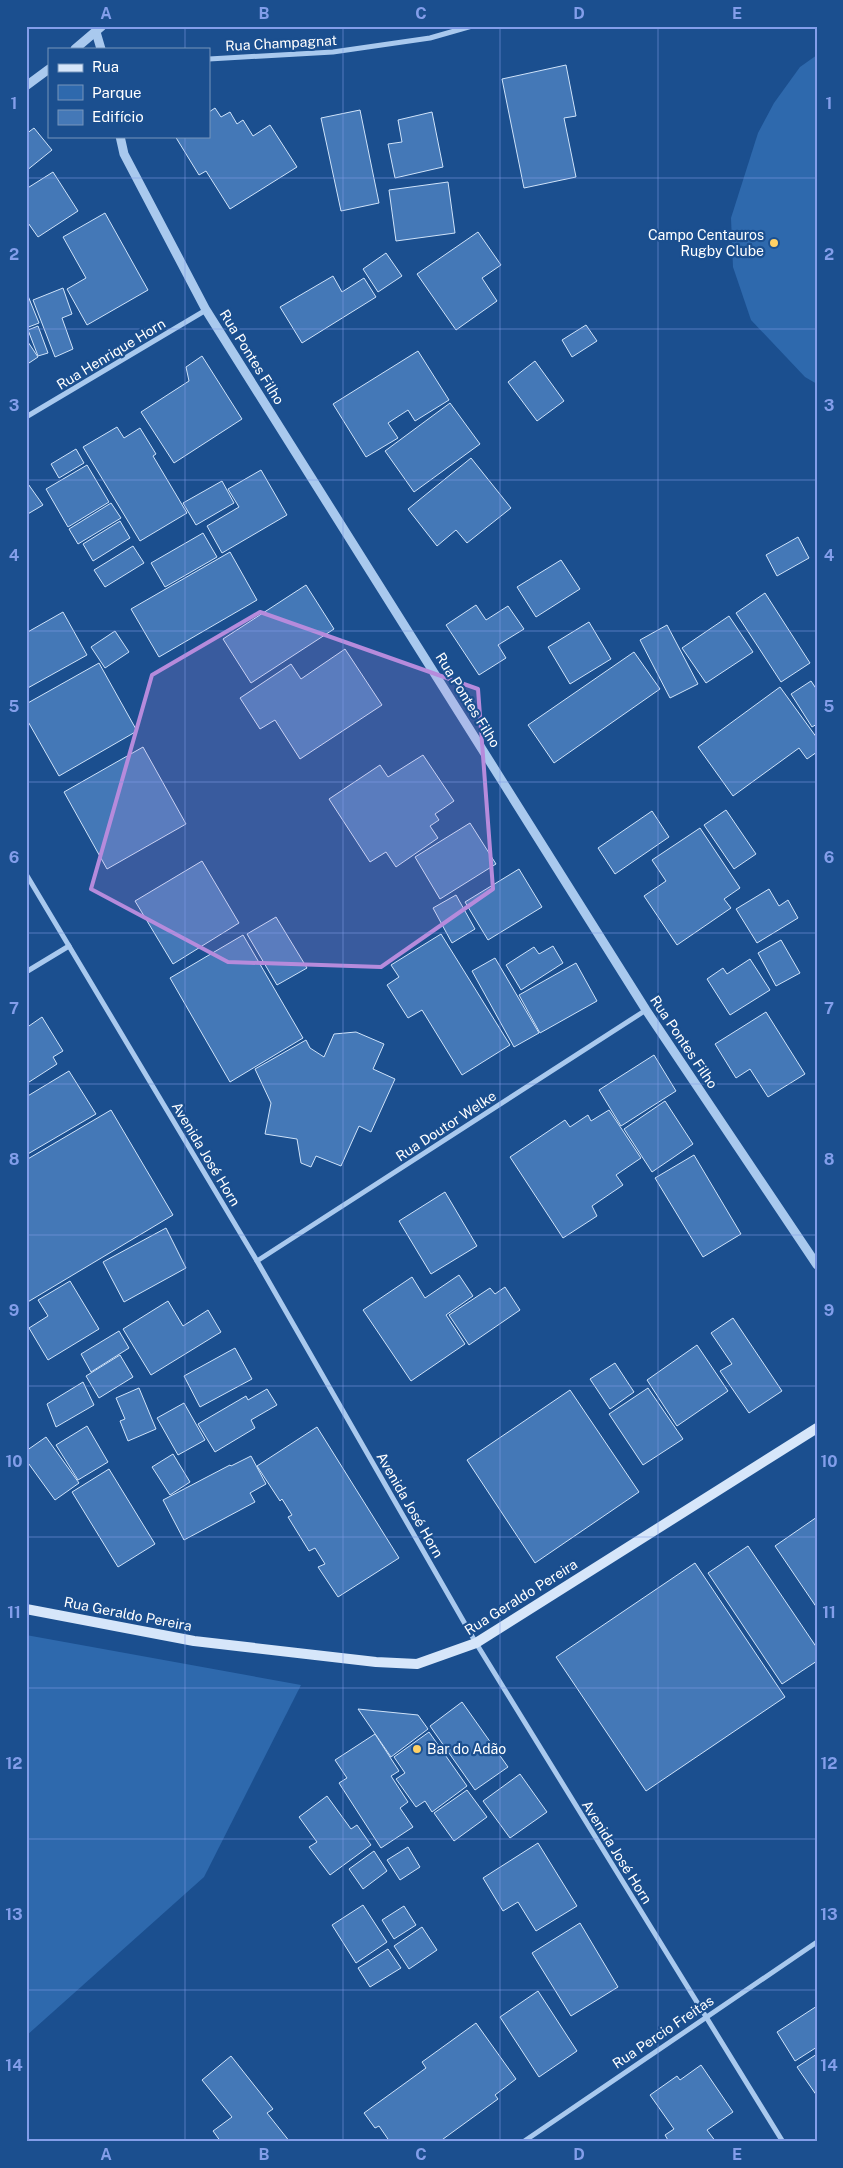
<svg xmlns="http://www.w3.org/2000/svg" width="843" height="2168" font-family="'Public Sans',sans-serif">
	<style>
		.green { fill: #2e69ad }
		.building { fill: #4478b7; stroke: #cfe3fa }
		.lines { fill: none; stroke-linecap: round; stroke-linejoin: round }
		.minor { stroke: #a9c9ee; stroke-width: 5 }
		.tertiary { stroke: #a9c9ee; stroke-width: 9 }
		.secondary { stroke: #d6e6fa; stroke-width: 10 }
		.marked { fill: #b68bdc; fill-opacity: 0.2; stroke: #b68bdc; stroke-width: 4; stroke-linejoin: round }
		.grid { fill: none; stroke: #839eea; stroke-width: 1; stroke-opacity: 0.55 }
		.poi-dot { fill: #ffd166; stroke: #1b4f8f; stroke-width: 2 }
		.labels { text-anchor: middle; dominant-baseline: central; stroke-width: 4.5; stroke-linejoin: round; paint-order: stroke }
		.street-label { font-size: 14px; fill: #fff; stroke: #1b4f8f }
		.poi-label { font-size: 14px; fill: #fff; stroke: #1b4f8f; text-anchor: end }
		.neatline { fill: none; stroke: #839eea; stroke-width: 2 }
		.grid-label { font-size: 16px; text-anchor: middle; font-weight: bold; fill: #839eea }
	</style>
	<rect width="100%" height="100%" fill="#1b4f8f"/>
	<g class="green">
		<path d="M 817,55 L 817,384 L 805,377 L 751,320 L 733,267 L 731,218 L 758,133 L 774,103 L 800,67 Z"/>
		<path d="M 26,1635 L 301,1685 L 204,1877 L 26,2036 Z"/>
	</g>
	<g class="building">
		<path d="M 566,65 L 576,116 L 564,118 L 576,177 L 524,188 L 502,79 Z"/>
		<path d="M 215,108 L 221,117 L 230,112 L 237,124 L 243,120 L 253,136 L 270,125 L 297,167 L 230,209 L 206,171 L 199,175 L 175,136 L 209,136 L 209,112 Z"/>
		<path d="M 360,110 L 379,203 L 341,211 L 321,118 Z"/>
		<path d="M 432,112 L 443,167 L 395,178 L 388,144 L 402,142 L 398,120 Z"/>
		<path d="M 34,128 L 52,150 L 26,171 L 26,134 Z"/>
		<path d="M 53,172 L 78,211 L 38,237 L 26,220 L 26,189 Z"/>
		<path d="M 448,182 L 455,233 L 396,241 L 389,190 Z"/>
		<path d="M 105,213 L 148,290 L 87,325 L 67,289 L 86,278 L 63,237 Z"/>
		<path d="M 478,232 L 501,265 L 482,278 L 497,301 L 456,330 L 417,274 Z"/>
		<path d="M 386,253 L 402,276 L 378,292 L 363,269 Z"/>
		<path d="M 333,276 L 342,292 L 364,278 L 376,297 L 302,343 L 280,307 Z"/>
		<path d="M 63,288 L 72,314 L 62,318 L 73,349 L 55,357 L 33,300 Z"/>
		<path d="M 26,291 L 39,323 L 26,328 Z"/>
		<path d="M 586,325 L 597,341 L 572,357 L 562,340 Z"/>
		<path d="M 38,326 L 48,353 L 38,356 L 28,330 Z"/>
		<path d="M 26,339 L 38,357 L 26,365 Z"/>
		<path d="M 418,351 L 449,400 L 415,421 L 408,410 L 388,423 L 398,438 L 366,457 L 333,404 Z"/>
		<path d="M 202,356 L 242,419 L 174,463 L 141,412 L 189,381 L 186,367 Z"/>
		<path d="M 535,361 L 564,401 L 537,421 L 508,382 Z"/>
		<path d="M 450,403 L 480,444 L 414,492 L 385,451 Z"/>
		<path d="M 117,427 L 124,438 L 140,428 L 156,454 L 153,456 L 187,513 L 140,541 L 83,447 Z"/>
		<path d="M 76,449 L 84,463 L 59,478 L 51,464 Z"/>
		<path d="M 471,458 L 511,508 L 467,543 L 456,530 L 437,546 L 408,509 Z"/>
		<path d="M 87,465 L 109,502 L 68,527 L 46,489 Z"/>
		<path d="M 261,470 L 287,515 L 222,553 L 207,526 L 239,507 L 228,489 Z"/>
		<path d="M 26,481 L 43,505 L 26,515 Z"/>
		<path d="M 222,481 L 234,503 L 196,525 L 183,503 Z"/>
		<path d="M 111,503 L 121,518 L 78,544 L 69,529 Z"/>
		<path d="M 120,521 L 130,538 L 93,561 L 83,544 Z"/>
		<path d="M 203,533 L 217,557 L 165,587 L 151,563 Z"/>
		<path d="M 798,537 L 809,558 L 777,576 L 766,555 Z"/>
		<path d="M 133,546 L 144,563 L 105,587 L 94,570 Z"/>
		<path d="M 230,552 L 257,600 L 159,657 L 131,609 Z"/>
		<path d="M 561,560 L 580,589 L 536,617 L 517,587 Z"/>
		<path d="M 306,585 L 334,629 L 251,683 L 223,639 Z"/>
		<path d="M 765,593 L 810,663 L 781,682 L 736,613 Z"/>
		<path d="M 476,605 L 486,620 L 508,606 L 524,629 L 498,645 L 506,658 L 479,675 L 446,625 Z"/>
		<path d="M 63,612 L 87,655 L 26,689 L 26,633 Z"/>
		<path d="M 729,616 L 753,652 L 706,683 L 682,648 Z"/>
		<path d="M 589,622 L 611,659 L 570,684 L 548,647 Z"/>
		<path d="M 667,625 L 698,684 L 670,698 L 640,640 Z"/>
		<path d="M 115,631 L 129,652 L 105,668 L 91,647 Z"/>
		<path d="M 345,649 L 382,705 L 300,759 L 275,720 L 260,729 L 240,698 L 291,664 L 301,679 Z"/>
		<path d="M 634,652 L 660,689 L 554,763 L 528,725 Z"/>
		<path d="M 99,663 L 137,731 L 59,776 L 26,718 L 26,704 Z"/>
		<path d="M 811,681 L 817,690 L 817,724 L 812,727 L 791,694 Z"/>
		<path d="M 780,687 L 817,738 L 817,752 L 807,759 L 799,748 L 733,796 L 698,747 Z"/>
		<path d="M 143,747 L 186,824 L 107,869 L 64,792 Z"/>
		<path d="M 423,755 L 454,801 L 435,814 L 439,820 L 430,826 L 438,838 L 396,867 L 386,852 L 370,862 L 329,799 L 380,765 L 388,777 Z"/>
		<path d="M 726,810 L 756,854 L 734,869 L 704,825 Z"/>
		<path d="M 652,811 L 669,837 L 615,874 L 598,848 Z"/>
		<path d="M 470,823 L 496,864 L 440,899 L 415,857 Z"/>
		<path d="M 700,828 L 740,888 L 724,899 L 731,908 L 677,945 L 644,896 L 666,881 L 652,860 Z"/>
		<path d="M 202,861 L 239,923 L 173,964 L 135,901 Z"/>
		<path d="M 519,869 L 542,907 L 488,940 L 465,902 Z"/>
		<path d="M 769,889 L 779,906 L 788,900 L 798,918 L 757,943 L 736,909 Z"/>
		<path d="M 456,895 L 475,929 L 452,943 L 433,908 Z"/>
		<path d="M 276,917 L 307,968 L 277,985 L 247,934 Z"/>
		<path d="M 441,934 L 510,1045 L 462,1075 L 422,1010 L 408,1018 L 387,985 L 399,977 L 391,965 Z"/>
		<path d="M 243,935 L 303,1038 L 230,1082 L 170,978 Z"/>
		<path d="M 781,940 L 800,973 L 776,986 L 758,953 Z"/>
		<path d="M 553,946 L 563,963 L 521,990 L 506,965 L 534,947 L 539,954 Z"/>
		<path d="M 495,958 L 539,1033 L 514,1047 L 472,971 Z"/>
		<path d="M 750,959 L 770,990 L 730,1015 L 707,979 L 723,968 L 727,974 Z"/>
		<path d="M 576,963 L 597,1001 L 540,1033 L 519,995 Z"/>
		<path d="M 766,1012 L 805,1074 L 768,1097 L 750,1069 L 736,1078 L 715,1044 Z"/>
		<path d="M 42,1017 L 63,1051 L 53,1057 L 57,1064 L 26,1084 L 26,1028 Z"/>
		<path d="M 356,1032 L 384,1044 L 373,1069 L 395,1079 L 371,1132 L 359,1126 L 341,1166 L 316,1156 L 311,1167 L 301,1163 L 297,1139 L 265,1134 L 271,1103 L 255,1069 L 306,1040 L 310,1048 L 324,1057 L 334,1034 Z"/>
		<path d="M 654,1055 L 676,1091 L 621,1126 L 599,1090 Z"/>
		<path d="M 69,1071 L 96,1114 L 26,1155 L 26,1097 Z"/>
		<path d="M 665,1101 L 693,1144 L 652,1172 L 624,1129 Z"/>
		<path d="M 111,1110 L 173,1215 L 26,1303 L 26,1160 Z"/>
		<path d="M 609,1110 L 641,1158 L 616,1175 L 623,1185 L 592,1206 L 597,1216 L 563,1238 L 510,1157 L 565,1120 L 570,1127 L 588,1115 L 591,1121 Z"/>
		<path d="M 694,1155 L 741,1234 L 703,1257 L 655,1178 Z"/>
		<path d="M 445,1192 L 477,1246 L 431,1274 L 399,1221 Z"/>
		<path d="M 166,1228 L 186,1268 L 124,1302 L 103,1262 Z"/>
		<path d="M 459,1275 L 473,1296 L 446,1315 L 465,1344 L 411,1381 L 363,1310 L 412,1277 L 425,1298 Z"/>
		<path d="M 70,1281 L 99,1329 L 48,1360 L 29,1328 L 48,1316 L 38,1300 Z"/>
		<path d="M 505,1287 L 520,1310 L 469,1345 L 449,1315 L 490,1288 L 495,1294 Z"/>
		<path d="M 168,1301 L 183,1326 L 208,1310 L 221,1332 L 151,1375 L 123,1329 Z"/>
		<path d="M 733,1318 L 782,1391 L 749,1413 L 720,1371 L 732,1364 L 711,1333 Z"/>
		<path d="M 119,1331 L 129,1348 L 91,1372 L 81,1354 Z"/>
		<path d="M 697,1345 L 728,1391 L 677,1426 L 647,1380 Z"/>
		<path d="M 235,1348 L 252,1379 L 200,1407 L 184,1376 Z"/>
		<path d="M 120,1355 L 133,1377 L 99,1398 L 86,1376 Z"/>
		<path d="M 615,1363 L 634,1392 L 610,1409 L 590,1379 Z"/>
		<path d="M 83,1382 L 94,1405 L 56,1427 L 47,1404 Z"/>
		<path d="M 139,1388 L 156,1429 L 128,1441 L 120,1421 L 125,1419 L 116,1398 Z"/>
		<path d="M 648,1388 L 683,1439 L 643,1465 L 609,1414 Z"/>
		<path d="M 267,1389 L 277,1405 L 251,1420 L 255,1428 L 215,1452 L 198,1424 L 246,1396 L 248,1400 Z"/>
		<path d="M 570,1390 L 639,1492 L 535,1563 L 467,1460 Z"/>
		<path d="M 184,1403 L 205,1440 L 178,1455 L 157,1418 Z"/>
		<path d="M 87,1426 L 108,1462 L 78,1480 L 56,1445 Z"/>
		<path d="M 317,1427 L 399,1558 L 338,1597 L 318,1567 L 325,1564 L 315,1548 L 309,1551 L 288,1517 L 292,1515 L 282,1499 L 280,1501 L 257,1466 Z"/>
		<path d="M 46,1437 L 79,1483 L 55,1500 L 26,1460 L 26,1451 Z"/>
		<path d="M 173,1454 L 190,1482 L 170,1495 L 152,1467 Z"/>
		<path d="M 251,1456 L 266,1484 L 250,1493 L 255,1502 L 184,1540 L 163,1500 L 230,1465 L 231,1466 Z"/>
		<path d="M 109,1469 L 155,1544 L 118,1567 L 72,1492 Z"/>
		<path d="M 817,1517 L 817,1608 L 775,1546 Z"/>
		<path d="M 748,1546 L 817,1648 L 817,1661 L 782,1684 L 708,1573 Z"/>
		<path d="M 695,1563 L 785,1697 L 646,1791 L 556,1657 Z"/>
		<path d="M 462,1702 L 508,1767 L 475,1790 L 430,1726 Z"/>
		<path d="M 358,1709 L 418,1715 L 428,1729 L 391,1757 Z"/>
		<path d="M 429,1732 L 467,1786 L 432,1812 L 425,1801 L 416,1807 L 396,1779 L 405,1773 L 394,1757 Z"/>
		<path d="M 375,1734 L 399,1771 L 391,1776 L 408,1802 L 400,1808 L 413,1827 L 381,1848 L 339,1783 L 347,1778 L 335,1760 Z"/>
		<path d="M 520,1774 L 547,1812 L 510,1838 L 483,1801 Z"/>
		<path d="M 467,1790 L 487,1817 L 454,1841 L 434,1813 Z"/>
		<path d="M 327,1796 L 351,1829 L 357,1825 L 371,1845 L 330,1875 L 309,1847 L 317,1842 L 299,1817 Z"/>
		<path d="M 538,1843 L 577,1906 L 536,1931 L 518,1902 L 503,1911 L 483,1878 Z"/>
		<path d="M 408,1847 L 420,1867 L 400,1880 L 387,1860 Z"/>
		<path d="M 374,1851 L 387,1871 L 363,1889 L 349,1869 Z"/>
		<path d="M 363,1905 L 387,1942 L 356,1963 L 332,1925 Z"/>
		<path d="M 404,1906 L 416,1925 L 394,1939 L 382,1920 Z"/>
		<path d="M 580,1923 L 618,1987 L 571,2016 L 532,1953 Z"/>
		<path d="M 422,1927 L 437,1950 L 409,1969 L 394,1946 Z"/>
		<path d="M 388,1949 L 401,1968 L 370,1987 L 358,1968 Z"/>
		<path d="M 538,1991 L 577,2051 L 539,2077 L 500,2017 Z"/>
		<path d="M 817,2006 L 817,2047 L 795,2061 L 777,2032 Z"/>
		<path d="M 476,2023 L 516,2079 L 495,2095 L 498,2099 L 439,2142 L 390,2142 L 379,2126 L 375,2128 L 364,2113 L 426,2068 L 422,2062 Z"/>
		<path d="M 817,2054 L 817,2096 L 797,2067 Z"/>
		<path d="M 231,2056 L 273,2109 L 267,2113 L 290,2142 L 221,2142 L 213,2131 L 232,2117 L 202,2080 Z"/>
		<path d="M 701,2065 L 733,2112 L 707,2130 L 716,2142 L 669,2142 L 665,2135 L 674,2129 L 650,2095 L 677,2076 L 680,2080 Z"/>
	</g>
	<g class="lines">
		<g class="minor">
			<path d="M 209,59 L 333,52 L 430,38 L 472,26"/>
			<path d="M 26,417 L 206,310"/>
			<path d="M 26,874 L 257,1261 L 476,1643 L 783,2142"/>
			<path d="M 26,972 L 69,946"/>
			<path d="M 257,1261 L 646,1010"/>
			<path d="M 523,2142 L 817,1942"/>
		</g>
		<g class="tertiary">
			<path d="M 96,32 L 101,49"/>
			<path d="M 75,49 L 102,26"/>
			<path d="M 26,86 L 49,69"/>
			<path d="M 120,136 L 124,154 L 206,310 L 646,1010 L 817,1265"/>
		</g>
		<path class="secondary" d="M 26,1609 L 194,1641 L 376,1662 L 417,1664 L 476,1643 L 817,1428"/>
	</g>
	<path class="marked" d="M 260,612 L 478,689 L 493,889 L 381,967 L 228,962 L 91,889 L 152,675 Z"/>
	<path class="grid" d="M 185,26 L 185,49M 343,26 L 343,2142M 500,26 L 500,2142M 658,26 L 658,2142M 185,136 L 185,2142M 26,178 L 817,178M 26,329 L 817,329M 26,480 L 817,480M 26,631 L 817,631M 26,782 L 817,782M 26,933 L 817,933M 26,1084 L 817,1084M 26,1235 L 817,1235M 26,1386 L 817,1386M 26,1537 L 817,1537M 26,1688 L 817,1688M 26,1839 L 817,1839M 26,1990 L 817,1990"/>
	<g class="poi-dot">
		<circle cx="774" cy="243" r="5"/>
		<circle cx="417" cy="1749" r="5"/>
	</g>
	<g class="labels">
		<g class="street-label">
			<text transform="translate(281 43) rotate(-3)">Rua Champagnat</text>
			<text transform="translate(111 354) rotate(-31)">Rua Henrique Horn</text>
			<text transform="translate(252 357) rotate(58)">Rua Pontes Filho</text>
			<text transform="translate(468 700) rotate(58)">Rua Pontes Filho</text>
			<text transform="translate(684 1042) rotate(56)">Rua Pontes Filho</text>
			<text transform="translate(446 1126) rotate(-33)">Rua Doutor Welke</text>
			<text transform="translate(206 1154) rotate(59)">Avenida José Horn</text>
			<text transform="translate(410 1505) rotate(60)">Avenida José Horn</text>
			<text transform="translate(521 1597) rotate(-32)">Rua Geraldo Pereira</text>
			<text transform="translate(128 1614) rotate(11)">Rua Geraldo Pereira</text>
			<text transform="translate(617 1852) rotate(58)">Avenida José Horn</text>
			<text transform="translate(663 2032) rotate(-34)">Rua Percio Freitas</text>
		</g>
		<g class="poi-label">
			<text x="764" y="235">Campo Centauros<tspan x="764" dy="16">Rugby Clube</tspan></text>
			<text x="427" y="1749" text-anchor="start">Bar do Adão</text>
		</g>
	</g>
	<rect width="843" height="2168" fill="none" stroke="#1b4f8f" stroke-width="55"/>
	<rect x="48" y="48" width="162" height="90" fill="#1b4f8f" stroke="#7695bc"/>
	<rect x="58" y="64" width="25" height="8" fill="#d6e6fa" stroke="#7695bc"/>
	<text x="92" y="72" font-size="15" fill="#ffffff">Rua</text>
	<rect x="58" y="85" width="25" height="15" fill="#2e69ad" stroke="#7695bc"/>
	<text x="92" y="98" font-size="15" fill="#ffffff">Parque</text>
	<rect x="58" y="110" width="25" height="15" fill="#4478b7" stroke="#7695bc"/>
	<text x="92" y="122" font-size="15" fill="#ffffff">Edifício</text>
	<rect x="28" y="28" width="788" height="2112" class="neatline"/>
	<g class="grid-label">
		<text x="106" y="19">A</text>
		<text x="264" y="19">B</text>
		<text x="421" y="19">C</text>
		<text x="579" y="19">D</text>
		<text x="737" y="19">E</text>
		<text x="14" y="109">1</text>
		<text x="829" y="109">1</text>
		<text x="14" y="260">2</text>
		<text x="829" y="260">2</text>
		<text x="14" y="411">3</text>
		<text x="829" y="411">3</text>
		<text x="14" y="561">4</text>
		<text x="829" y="561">4</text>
		<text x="14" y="712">5</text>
		<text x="829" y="712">5</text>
		<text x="14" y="863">6</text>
		<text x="829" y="863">6</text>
		<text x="14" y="1014">7</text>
		<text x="829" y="1014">7</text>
		<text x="14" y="1165">8</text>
		<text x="829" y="1165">8</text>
		<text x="14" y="1316">9</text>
		<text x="829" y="1316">9</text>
		<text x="14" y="1467">10</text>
		<text x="829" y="1467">10</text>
		<text x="14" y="1618">11</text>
		<text x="829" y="1618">11</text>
		<text x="14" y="1769">12</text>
		<text x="829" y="1769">12</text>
		<text x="14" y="1920">13</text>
		<text x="829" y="1920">13</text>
		<text x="14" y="2071">14</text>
		<text x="829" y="2071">14</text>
		<text x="106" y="2160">A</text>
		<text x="264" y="2160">B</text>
		<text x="421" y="2160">C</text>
		<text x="579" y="2160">D</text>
		<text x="737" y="2160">E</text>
	</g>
</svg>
